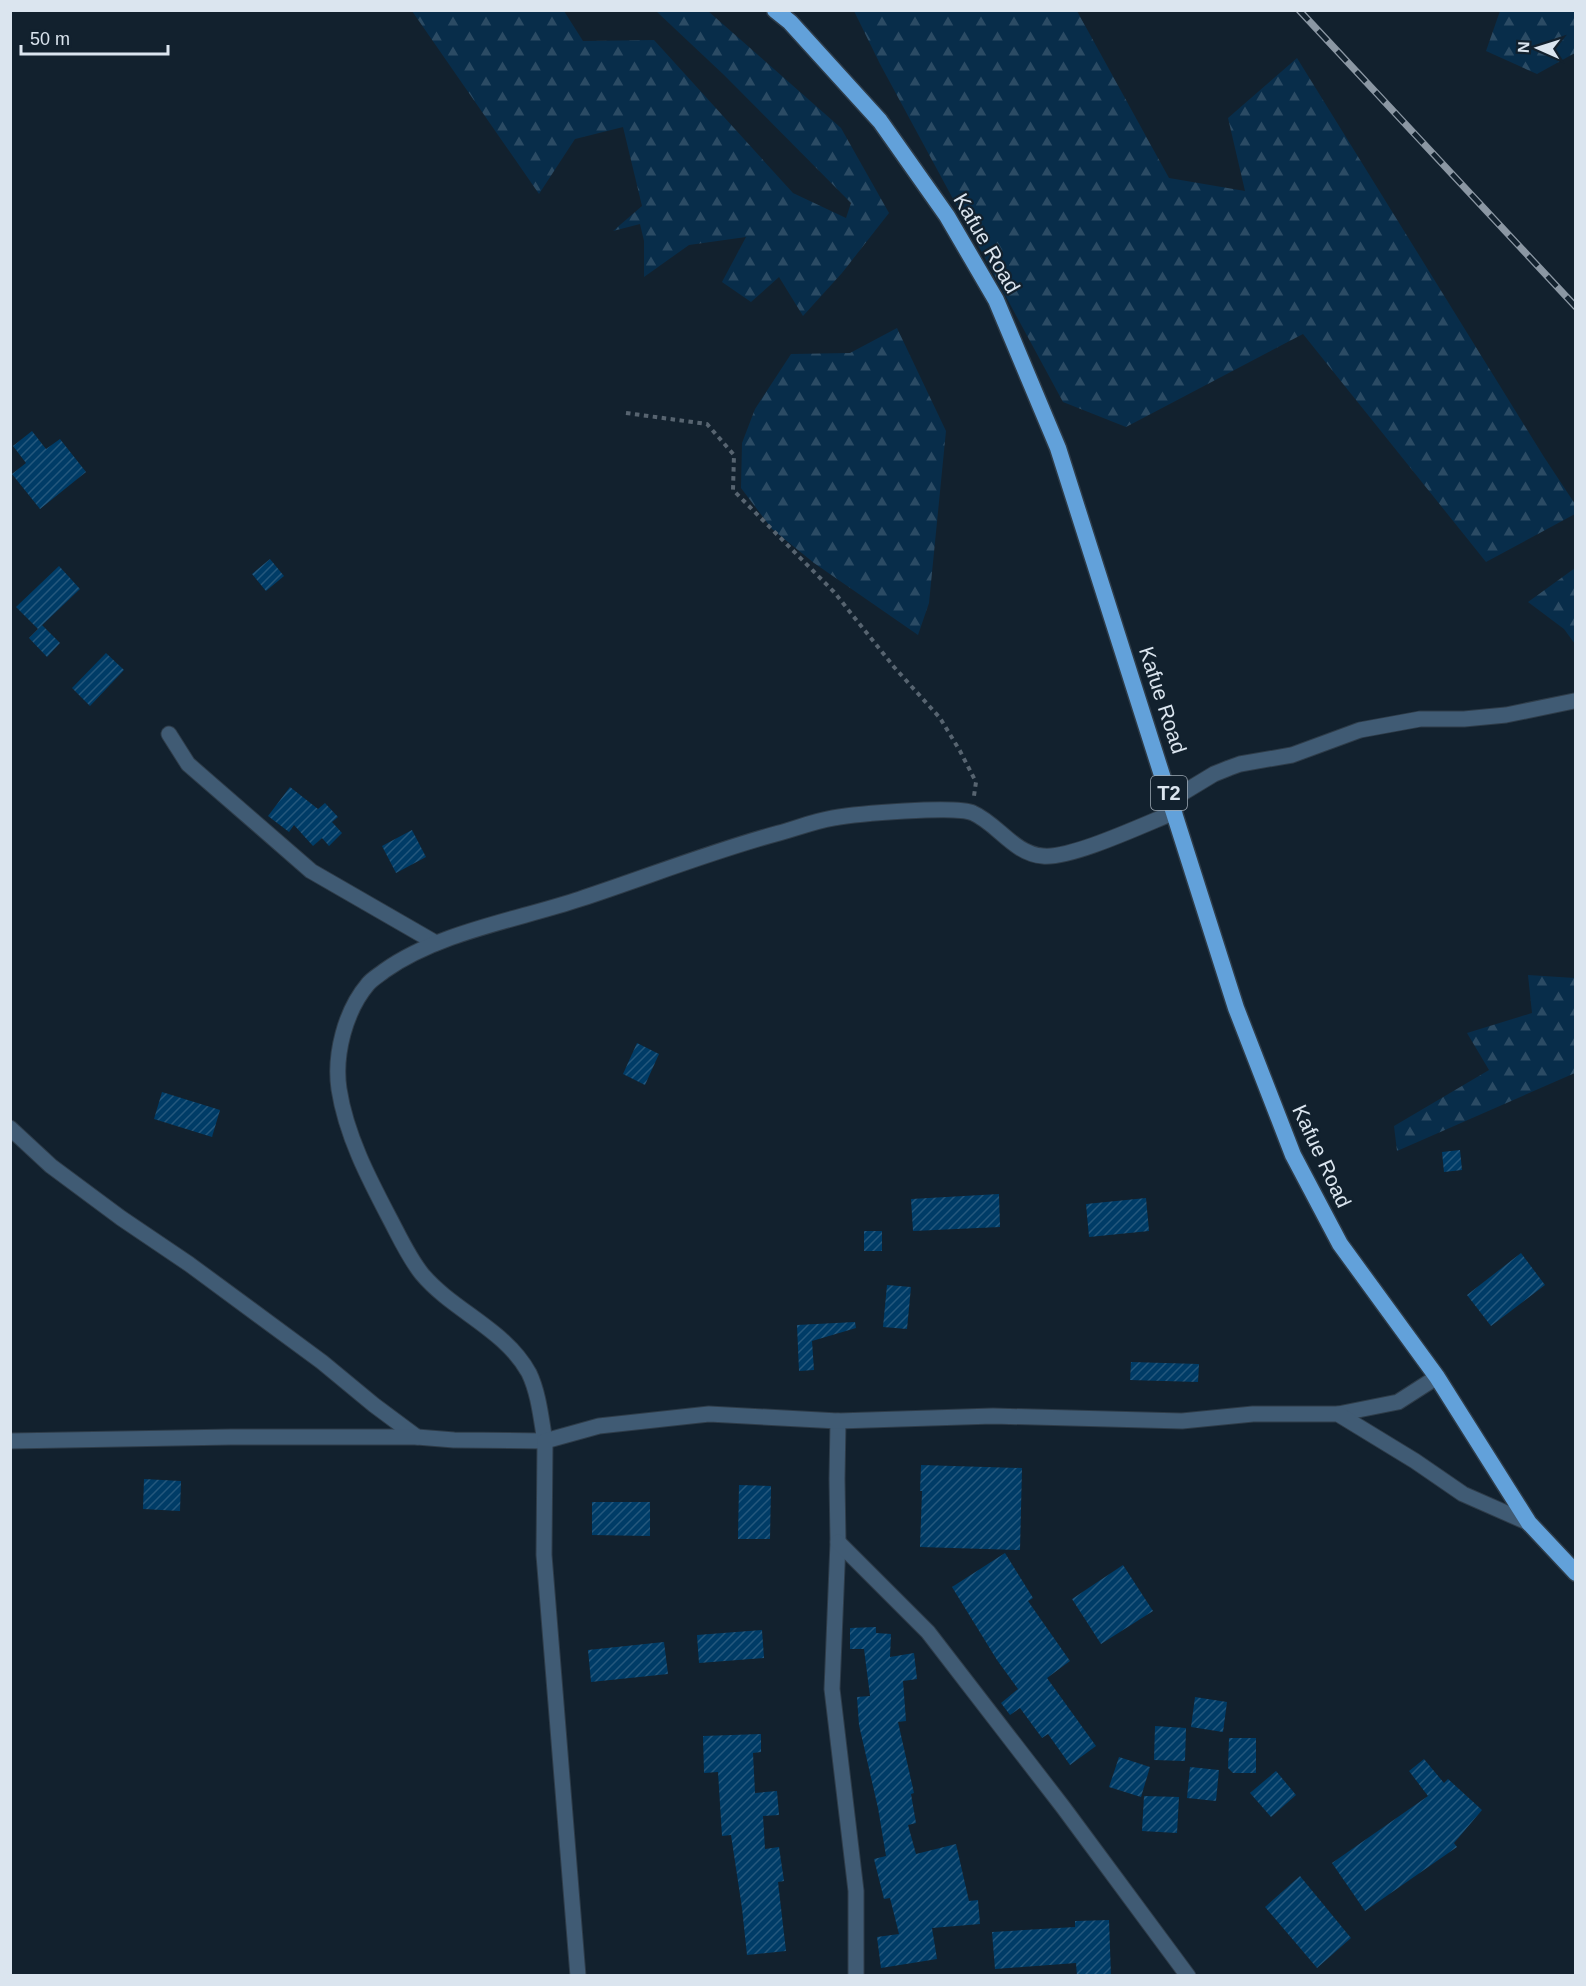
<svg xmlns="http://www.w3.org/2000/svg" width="1586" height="1986" font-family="Arial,sans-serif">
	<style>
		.forest { fill: url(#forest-firs) }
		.building { fill: url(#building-hatch) }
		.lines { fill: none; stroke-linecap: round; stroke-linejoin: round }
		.minor-casing { stroke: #2e3c49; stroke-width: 17 }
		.trunk-casing { stroke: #2e3c49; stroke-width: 19 }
		.path { stroke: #576470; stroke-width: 4; stroke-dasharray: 4.5 4.5; stroke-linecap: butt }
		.minor { stroke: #405b74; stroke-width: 15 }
		.trunk { stroke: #62a1da; stroke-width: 16 }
		.rail-casing { stroke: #8b97a3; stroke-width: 7 }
		.rail { stroke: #12212e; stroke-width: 4.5; stroke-dasharray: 14; stroke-linecap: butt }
		.labels { text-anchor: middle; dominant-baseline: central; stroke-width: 4.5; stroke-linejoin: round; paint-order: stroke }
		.shield { fill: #12212e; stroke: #9faab5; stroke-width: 1.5 }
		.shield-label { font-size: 20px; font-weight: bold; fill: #dbe5ef }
		.street-label { font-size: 21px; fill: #dbe5ef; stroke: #12212e }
	</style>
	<defs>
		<pattern id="forest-firs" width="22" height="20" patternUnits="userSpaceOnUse" patternTransform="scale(1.5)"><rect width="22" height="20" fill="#082d4a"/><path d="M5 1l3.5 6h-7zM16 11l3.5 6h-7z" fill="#2b4b64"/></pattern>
		<pattern id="building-hatch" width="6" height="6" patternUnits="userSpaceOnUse" patternTransform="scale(1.5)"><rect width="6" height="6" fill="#003c67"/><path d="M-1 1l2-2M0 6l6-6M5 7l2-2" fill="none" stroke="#25587d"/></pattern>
	</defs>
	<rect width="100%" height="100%" fill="#12212e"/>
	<g class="forest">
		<path d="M 412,11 L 564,11 L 583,41 L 654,40 L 793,193 L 846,218 L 851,203 L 724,75 L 656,11 L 708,11 L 841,128 L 889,213 L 842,273 L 803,316 L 779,277 L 751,302 L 722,282 L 746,237 L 689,245 L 644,277 L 644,241 L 640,224 L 613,231 L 642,206 L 623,127 L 575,139 L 539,194 Z"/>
		<path d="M 854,11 L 1077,11 L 1169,178 L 1245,191 L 1228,118 L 1297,58 L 1544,457 L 1575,504 L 1575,514 L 1486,562 L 1303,334 L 1126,427 L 1063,402 L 880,64 Z"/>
		<path d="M 1500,11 L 1575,11 L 1575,53 L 1537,74 L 1486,51 Z"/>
		<path d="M 897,328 L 946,431 L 929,603 L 918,635 L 814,563 L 772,529 L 741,488 L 742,443 L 755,409 L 791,354 L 850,353 Z"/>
		<path d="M 1575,568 L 1575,644 L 1564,629 L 1528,602 Z"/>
		<path d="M 1528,975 L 1575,978 L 1575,1073 L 1397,1151 L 1394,1126 L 1489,1070 L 1467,1033 L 1532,1013 Z"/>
	</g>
	<g class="building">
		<path d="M 32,431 L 46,449 L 60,439 L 86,472 L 40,509 L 12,474 L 26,463 L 13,446 Z"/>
		<path d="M 270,559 L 284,576 L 266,591 L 252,574 Z"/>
		<path d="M 59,566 L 80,589 L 38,629 L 16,607 Z"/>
		<path d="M 42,625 L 60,643 L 47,657 L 29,638 Z"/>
		<path d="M 106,653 L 124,670 L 90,706 L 72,688 Z"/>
		<path d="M 290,787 L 318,809 L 325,803 L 338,817 L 332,822 L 342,833 L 329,846 L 322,838 L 313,846 L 294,825 L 289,832 L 268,816 Z"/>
		<path d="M 412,830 L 426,857 L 396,873 L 382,846 Z"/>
		<path d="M 637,1043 L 659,1054 L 645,1085 L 623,1074 Z"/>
		<path d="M 162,1092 L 220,1110 L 212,1137 L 154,1119 Z"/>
		<path d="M 1460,1150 L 1462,1170 L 1444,1172 L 1442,1152 Z"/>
		<path d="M 999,1194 L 1000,1227 L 913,1231 L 911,1199 Z"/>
		<path d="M 1146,1198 L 1149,1231 L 1089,1237 L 1086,1204 Z"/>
		<rect x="864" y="1231" width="18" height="20"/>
		<path d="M 1521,1253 L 1545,1285 L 1491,1326 L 1467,1295 Z"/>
		<path d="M 887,1285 L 911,1287 L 907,1329 L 883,1327 Z"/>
		<path d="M 855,1322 L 856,1328 L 812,1341 L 814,1370 L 799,1371 L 797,1325 Z"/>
		<path d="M 1131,1362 L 1199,1364 L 1198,1382 L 1130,1380 Z"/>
		<path d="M 921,1465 L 1022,1468 L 1020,1550 L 920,1547 L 922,1491 L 920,1491 Z"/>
		<path d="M 144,1479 L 181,1481 L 180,1511 L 143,1509 Z"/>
		<path d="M 739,1485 L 771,1486 L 770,1539 L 738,1539 Z"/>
		<path d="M 592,1502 L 650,1502 L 650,1536 L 592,1535 Z"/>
		<path d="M 1005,1553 L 1033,1598 L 1028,1601 L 1070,1661 L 1047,1678 L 1096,1746 L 1070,1765 L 1048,1734 L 1042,1738 L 1020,1708 L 1010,1715 L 1001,1703 L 1018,1689 L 997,1660 L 952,1587 Z"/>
		<path d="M 1123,1565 L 1153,1611 L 1101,1644 L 1072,1599 Z"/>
		<path d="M 876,1627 L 876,1633 L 891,1634 L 890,1657 L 914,1653 L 917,1679 L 903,1681 L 906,1721 L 898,1722 L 914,1793 L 911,1794 L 916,1823 L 908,1825 L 916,1854 L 956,1844 L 969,1901 L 978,1900 L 980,1924 L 932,1928 L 937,1959 L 881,1968 L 877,1937 L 899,1934 L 890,1898 L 884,1899 L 874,1859 L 886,1856 L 878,1808 L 859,1725 L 857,1697 L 870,1696 L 864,1649 L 850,1649 L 850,1628 Z"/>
		<path d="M 762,1630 L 764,1658 L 699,1663 L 697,1635 Z"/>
		<path d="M 664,1642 L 668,1674 L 591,1682 L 588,1650 Z"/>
		<path d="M 1195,1697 L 1227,1702 L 1223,1732 L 1191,1727 Z"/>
		<path d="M 1155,1726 L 1186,1728 L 1185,1761 L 1154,1760 Z"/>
		<path d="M 761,1734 L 761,1752 L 753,1753 L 755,1793 L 777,1791 L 779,1815 L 763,1816 L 765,1849 L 779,1847 L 784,1881 L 778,1882 L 786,1951 L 747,1955 L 742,1908 L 731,1835 L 722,1836 L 718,1772 L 704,1773 L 703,1736 Z"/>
		<path d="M 1229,1738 L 1256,1738 L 1256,1773 L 1233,1773 L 1228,1768 Z"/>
		<path d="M 1119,1757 L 1150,1767 L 1141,1797 L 1109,1787 Z"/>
		<path d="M 1424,1759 L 1444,1783 L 1448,1779 L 1482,1810 L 1454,1843 L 1457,1847 L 1365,1911 L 1332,1863 L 1428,1796 L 1409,1771 Z"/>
		<path d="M 1190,1767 L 1219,1770 L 1216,1801 L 1187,1798 Z"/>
		<path d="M 1276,1771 L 1296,1795 L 1271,1817 L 1250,1793 Z"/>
		<path d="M 1144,1796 L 1179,1797 L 1177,1833 L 1142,1831 Z"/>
		<path d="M 1300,1876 L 1351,1938 L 1317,1968 L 1265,1907 Z"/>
		<path d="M 1109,1920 L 1111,1976 L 1077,1976 L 1076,1963 L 995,1969 L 992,1932 L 1075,1927 L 1075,1921 Z"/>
	</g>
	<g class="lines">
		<defs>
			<g id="minor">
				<path d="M 169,734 L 188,764 L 311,871 L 436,943"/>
				<path d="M 1171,800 L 1214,774 L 1229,768 L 1240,764 L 1292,755 L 1360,730 L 1420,719 L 1464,719 L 1506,715 L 1574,701"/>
				<path d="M 10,1128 L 51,1166 L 121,1218 L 189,1264 L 322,1362 L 374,1405 L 417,1437"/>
				<path d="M 1338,1414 L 1398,1402 L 1437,1377"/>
				<path d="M 838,1421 L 837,1479 L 838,1542 L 832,1689 L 856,1891 L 856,1976"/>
				<path d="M 10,1441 L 231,1437 L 417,1437 L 454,1440 L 545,1441 C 541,1419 539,1394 529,1373 C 505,1329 453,1311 422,1274 C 409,1258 400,1238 390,1219 C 369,1179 346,1135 339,1089 C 334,1055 345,1011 368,984 C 372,979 379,975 384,971 C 439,932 517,920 580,899 C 647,877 712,851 779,833 C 797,828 815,821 833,818 C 855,814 956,805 973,813 C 998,824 1014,854 1043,856 C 1071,859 1145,824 1175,812"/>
				<path d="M 838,1542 L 928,1632 L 1063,1807 L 1188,1976"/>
				<path d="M 578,1976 L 544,1555 L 545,1441 L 599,1426 L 709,1414 L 838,1421 L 993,1416 L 1182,1421 L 1253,1414 L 1338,1414 L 1415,1461 L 1463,1494 L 1529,1523"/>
			</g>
			<path id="trunk" d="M 775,10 L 790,22 L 880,121 L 947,216 L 996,300 L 1058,448 L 1236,1008 L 1293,1155 L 1340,1244 L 1437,1377 L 1529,1523 L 1576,1573"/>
		</defs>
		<use href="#minor" class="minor-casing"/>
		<use href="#trunk" class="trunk-casing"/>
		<path class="path" d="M 626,413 L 707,424 L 734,455 L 733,490 L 834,592 L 894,667 L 940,718 L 960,751 L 976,782 L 974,796"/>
		<use href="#minor" class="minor"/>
		<use href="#trunk" class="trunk"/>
		<defs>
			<path id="rail" d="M 1299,10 L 1576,307"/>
		</defs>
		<use href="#rail" class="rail-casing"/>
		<use href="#rail" class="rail"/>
	</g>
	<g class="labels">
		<rect class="shield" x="1151" y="776" width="36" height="34" rx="4.5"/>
		<g class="shield-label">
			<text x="1169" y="793">T2</text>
		</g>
		<g class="street-label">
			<text transform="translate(987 243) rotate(60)">Kafue Road</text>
			<text transform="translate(1163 700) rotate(72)">Kafue Road</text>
			<text transform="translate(1322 1156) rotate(65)">Kafue Road</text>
		</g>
	</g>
	<rect width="1586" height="1986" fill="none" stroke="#dbe5ef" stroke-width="24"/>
	<g transform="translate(1538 48) rotate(273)" stroke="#12212e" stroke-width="4.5" paint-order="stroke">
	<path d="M0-4.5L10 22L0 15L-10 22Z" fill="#dbe5ef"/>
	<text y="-9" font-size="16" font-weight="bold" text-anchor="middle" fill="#dbe5ef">N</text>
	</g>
	<path d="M21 45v9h147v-9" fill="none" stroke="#dbe5ef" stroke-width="3"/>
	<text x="30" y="45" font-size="18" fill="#dbe5ef" stroke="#12212e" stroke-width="4.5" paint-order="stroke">50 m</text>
</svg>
